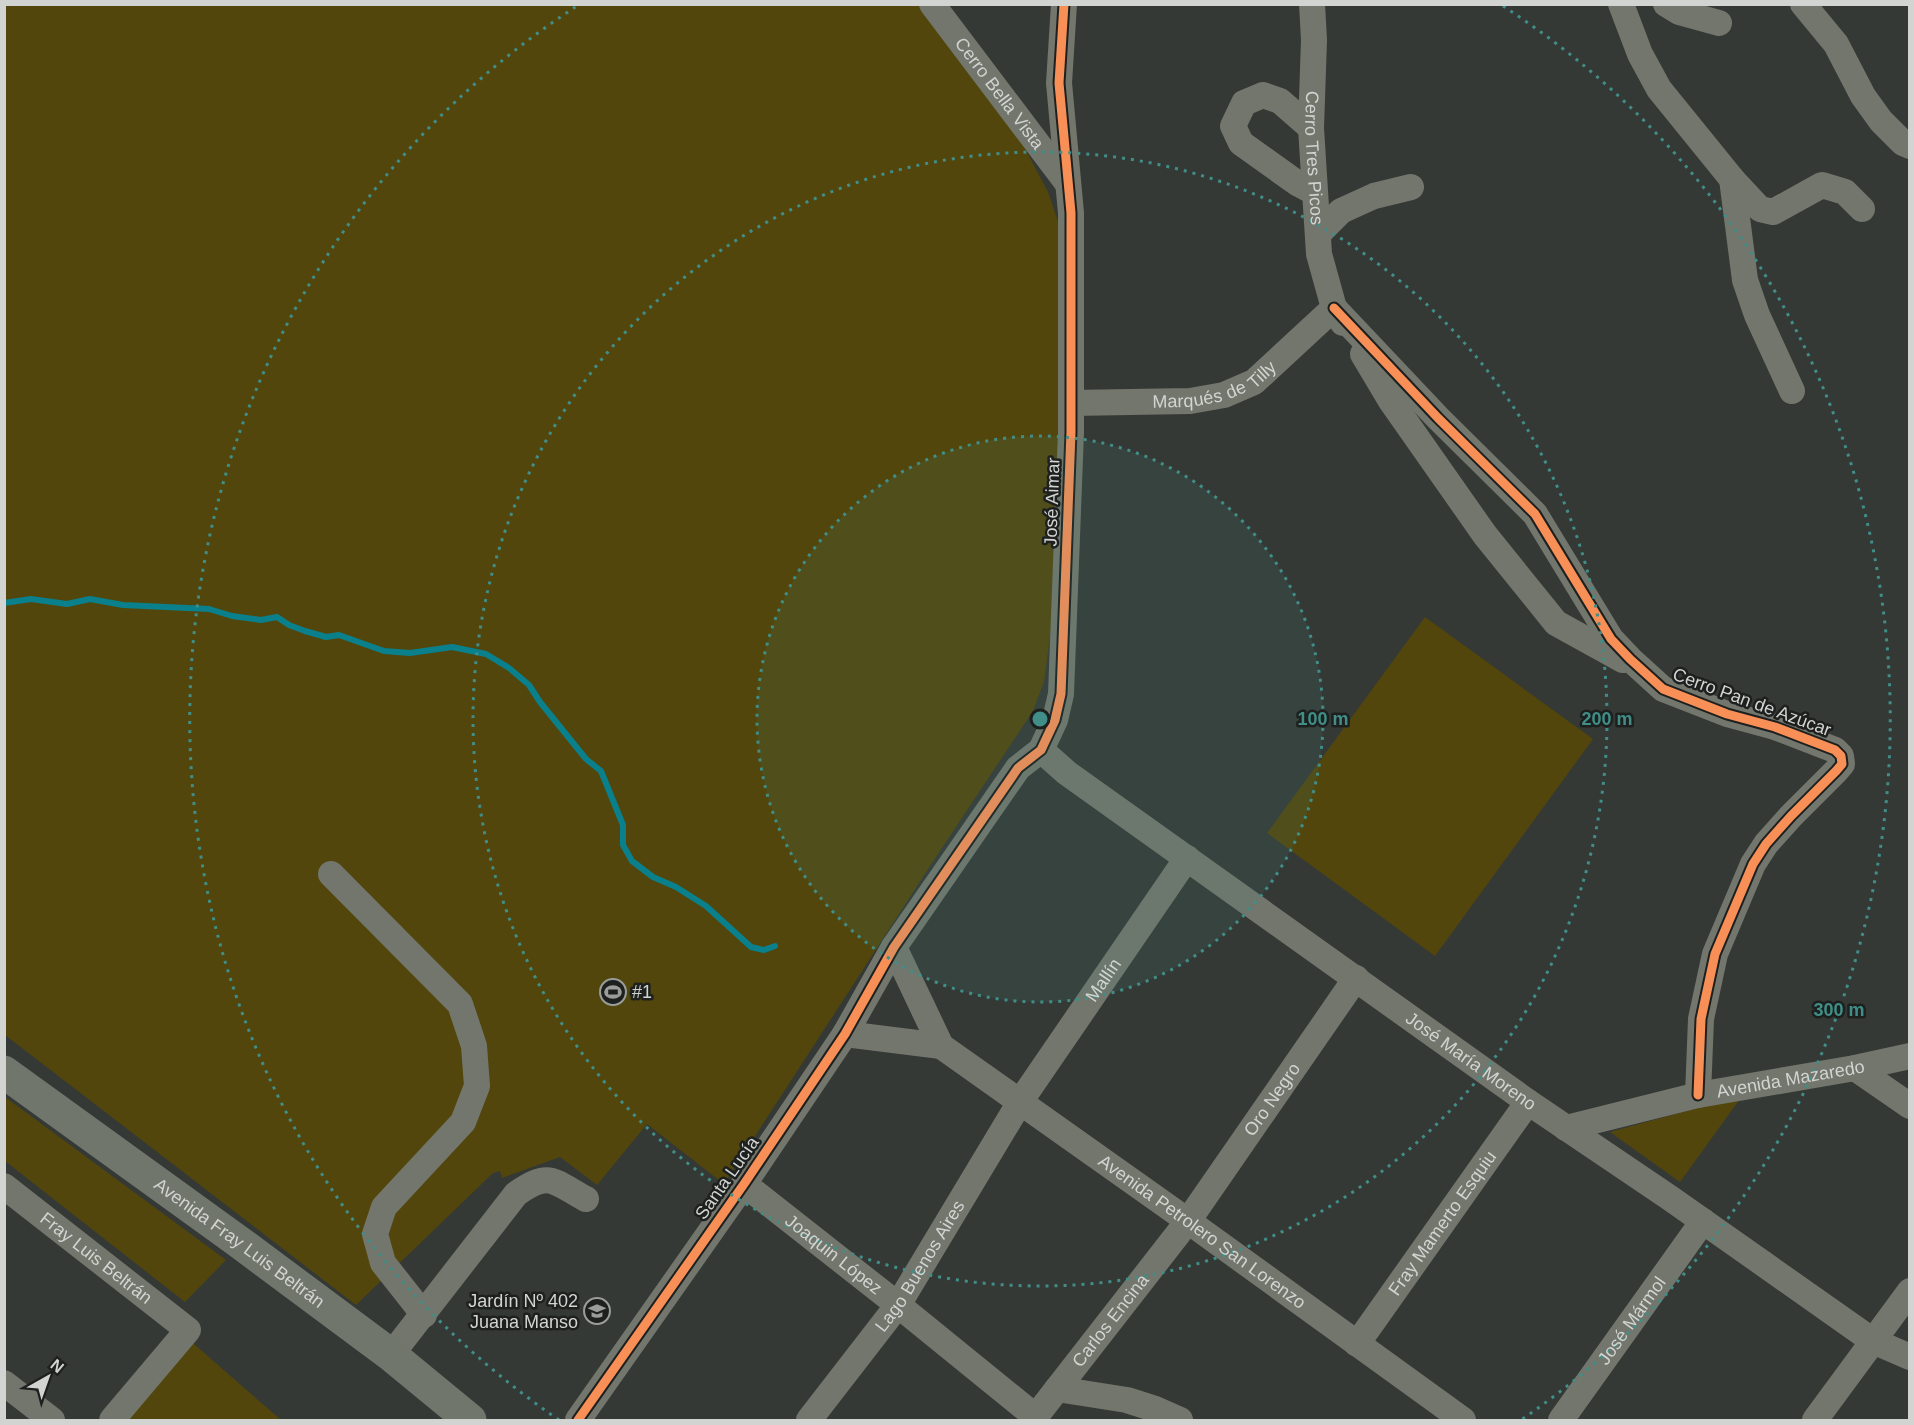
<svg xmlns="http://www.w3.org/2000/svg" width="1914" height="1425" font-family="Arial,sans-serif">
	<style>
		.green { fill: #52460c }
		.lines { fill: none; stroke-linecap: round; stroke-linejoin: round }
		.stream { stroke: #09808c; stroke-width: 6 }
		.minor { stroke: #72766c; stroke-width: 26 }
		.major { stroke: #71766d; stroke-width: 33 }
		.cycleway-casing { stroke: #1d201e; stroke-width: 13 }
		.cycleway { stroke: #f78f57; stroke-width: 9 }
		.ring { fill: none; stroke: #408e87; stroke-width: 3; stroke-dasharray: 3 6 }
		.labels { text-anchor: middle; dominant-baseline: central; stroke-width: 5; stroke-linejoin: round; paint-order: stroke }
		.street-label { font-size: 18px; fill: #d1d4d1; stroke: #1d201e }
		.poi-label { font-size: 18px; fill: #d1d4d1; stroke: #1d201e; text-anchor: start }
		.centre { fill: #408e87; stroke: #1d201e; stroke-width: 3 }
		.ring-label { font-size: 18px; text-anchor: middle; font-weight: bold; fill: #408e87; stroke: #1d201e; stroke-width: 5; stroke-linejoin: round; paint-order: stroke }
	</style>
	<rect width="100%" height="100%" fill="#353936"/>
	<g class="green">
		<path d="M 4,5 L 922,5 L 1020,139 L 1048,192 L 1059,224 L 1059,486 L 1052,622 L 1044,682 L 1033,711 L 932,863 L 724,1184 L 647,1124 L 597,1185 L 560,1157 L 502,1178 L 500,1171 L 493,1173 L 356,1305 L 5,1035 Z"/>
		<path d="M 1425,617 L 1593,739 L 1435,956 L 1267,833 Z"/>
		<path d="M 1742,1096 L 1680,1182 L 1610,1132 Z"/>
		<path d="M 5,1097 L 226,1260 L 185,1302 L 5,1161 Z"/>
		<path d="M 186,1337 L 281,1420 L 129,1420 L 128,1407 Z"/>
	</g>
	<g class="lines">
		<path class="stream" d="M 4,603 L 31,599 L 67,604 L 90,599 L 123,605 L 209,609 L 232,616 L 261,620 L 277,617 L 289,625 L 305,631 L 326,637 L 339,635 L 384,651 L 410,653 L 452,647 L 486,654 L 509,668 L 529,685 L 540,702 L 586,759 L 601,771 L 623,825 L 623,845 L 632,861 L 653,877 L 676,887 L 706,906 L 751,947 L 764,950 L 775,946"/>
		<g class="minor">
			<path id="s1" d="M 932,4 L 1068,184"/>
			<path id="s2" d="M 1312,4 L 1314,40 L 1311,128 L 1319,254 L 1334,308 L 1343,323"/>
			<path d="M 1621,4 L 1640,54 L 1659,89 L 1732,179 L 1760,209 L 1773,212 L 1822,185 L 1845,192 L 1862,209"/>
			<path d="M 1666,4 L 1679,12 L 1719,23"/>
			<path d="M 1803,4 L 1836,44 L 1863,96 L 1881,121 L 1903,143 L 1910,146"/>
			<path d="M 1311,128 L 1280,101 L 1263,95 L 1244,103 L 1233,126 L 1241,143 L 1297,183 L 1314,192"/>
			<path d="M 1732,179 L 1745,280 L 1757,315 L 1792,391"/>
			<path d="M 1319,233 L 1341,211 L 1374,196 L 1411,187"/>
			<path d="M 1334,308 L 1438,418 L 1535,514 L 1611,639 L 1630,659 L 1663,689 L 1727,714 L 1775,727 L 1835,750 L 1841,756 L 1842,764 L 1836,771 L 1791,816 L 1766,844 L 1753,864 L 1715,954 L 1701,1019 L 1698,1095"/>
			<path d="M 1363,354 L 1391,401 L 1485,535 L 1556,623 L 1623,660"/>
			<path id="s3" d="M 1071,403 L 1190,401 L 1224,395 L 1254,382 L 1334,308"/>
			<path id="s4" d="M 1041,750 L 1067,773 L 1528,1102 L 1670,1198 L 1873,1341 L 1910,1357"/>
			<path d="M 331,874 L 460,1004 L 474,1046 L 477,1086 L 463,1122 L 384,1207 L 375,1234 L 383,1263 L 424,1315"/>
			<path id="s5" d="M 894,947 L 941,1046 L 1188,1221 L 1463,1420"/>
			<path d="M 845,1034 L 941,1046"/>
			<path d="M 1855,1068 L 1910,1106"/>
			<path id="s6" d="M 1566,1128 L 1698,1095 L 1855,1068 L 1910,1056"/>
			<path id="s7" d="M 744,1184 L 898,1305 L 1036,1417"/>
			<path id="s8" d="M 4,1186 L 188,1330 L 112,1420"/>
			<path id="s9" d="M 1357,1344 L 1528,1102"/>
			<path d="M 391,1355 L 516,1194 C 549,1170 553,1181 586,1199"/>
			<path d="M 4,1383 L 52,1420"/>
			<path d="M 1057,1389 L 1127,1400 L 1155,1409 L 1180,1420"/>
			<path d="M 578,1420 L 744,1184 L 845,1034 L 894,947 L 1018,768 L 1041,750 L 1055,720 L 1061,694 L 1071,432 L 1071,213 L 1059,83 L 1064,4"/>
			<path id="s10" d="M 809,1420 L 898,1305 L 1020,1102 L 1187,858"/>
			<path id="s11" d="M 1033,1420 L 1188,1221 L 1356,978"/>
			<path id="s12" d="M 1561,1420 L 1703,1221"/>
			<path d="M 1815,1420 L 1910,1291"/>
		</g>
		<path class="major" id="s13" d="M 4,1072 L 239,1242 L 391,1355 L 470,1420"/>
		<defs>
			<g id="cycleway">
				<path d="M 1334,308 L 1438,418 L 1535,514 L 1611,639 L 1630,659 L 1663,689 L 1727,714 L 1775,727 L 1835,750 L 1841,756 L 1842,764 L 1836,771 L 1791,816 L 1766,844 L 1753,864 L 1715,954 L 1701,1019 L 1698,1095"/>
				<path d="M 578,1420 L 744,1184 L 845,1034 L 894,947 L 1018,768 L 1041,750 L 1055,720 L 1061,694 L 1071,432 L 1071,213 L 1059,83 L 1064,4"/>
			</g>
		</defs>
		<use href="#cycleway" class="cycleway-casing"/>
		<use href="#cycleway" class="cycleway"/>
	</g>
	<circle cx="1040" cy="719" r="283" fill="#408e87" fill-opacity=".12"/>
	<g class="ring">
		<circle cx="1040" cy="719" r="283"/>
		<circle cx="1040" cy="719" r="567"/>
		<path d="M559 1420A850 850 0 0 1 577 6M1503 6A850 850 0 0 1 1521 1420"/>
	</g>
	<defs>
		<symbol id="stadium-ring" viewBox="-11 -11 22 22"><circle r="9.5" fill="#1d201e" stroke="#9a9e9b" stroke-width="1.5"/><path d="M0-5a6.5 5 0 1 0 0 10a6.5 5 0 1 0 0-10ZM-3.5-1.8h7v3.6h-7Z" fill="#9a9e9b"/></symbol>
		<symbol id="school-ring" viewBox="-11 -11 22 22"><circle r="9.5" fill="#1d201e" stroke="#9a9e9b" stroke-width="1.5"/><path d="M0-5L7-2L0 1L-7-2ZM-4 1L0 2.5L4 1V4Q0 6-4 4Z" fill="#9a9e9b"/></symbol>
	</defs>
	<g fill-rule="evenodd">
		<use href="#stadium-ring" x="598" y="977" width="30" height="30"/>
		<use href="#school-ring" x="582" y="1296" width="30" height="30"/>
	</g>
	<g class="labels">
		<g class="street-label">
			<text stroke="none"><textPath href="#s1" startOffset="112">Cerro Bella Vista</textPath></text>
			<text stroke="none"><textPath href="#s2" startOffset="154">Cerro Tres Picos</textPath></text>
			<text stroke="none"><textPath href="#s3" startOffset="147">Marqués de Tilly</textPath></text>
			<text transform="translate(1052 502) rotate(-88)">José Aimar</text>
			<text transform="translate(1752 702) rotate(20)">Cerro Pan de Azúcar</text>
			<text stroke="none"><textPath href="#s10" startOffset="530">Mallín</textPath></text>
			<text stroke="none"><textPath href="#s4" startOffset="531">José María Moreno</textPath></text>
			<text stroke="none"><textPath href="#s6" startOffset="230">Avenida Mazaredo</textPath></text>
			<text stroke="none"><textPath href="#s11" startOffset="400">Oro Negro</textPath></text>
			<text transform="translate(727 1178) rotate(-55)">Santa Lucía</text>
			<text stroke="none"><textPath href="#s9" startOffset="148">Fray Mamerto Esquiu</textPath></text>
			<text stroke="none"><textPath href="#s5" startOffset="430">Avenida Petrolero San Lorenzo</textPath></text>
			<text stroke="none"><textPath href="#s13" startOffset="291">Avenida Fray Luis Beltrán</textPath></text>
			<text stroke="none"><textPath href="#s7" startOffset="114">Joaquin López</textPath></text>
			<text stroke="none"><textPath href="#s8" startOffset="117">Fray Luis Beltrán</textPath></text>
			<text stroke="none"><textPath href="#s10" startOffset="190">Lago Buenos Aires</textPath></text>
			<text stroke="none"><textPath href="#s11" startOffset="126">Carlos Encina</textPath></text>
			<text stroke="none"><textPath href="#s12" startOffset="122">José Mármol</textPath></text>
		</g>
		<g class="poi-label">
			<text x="632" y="992">#1</text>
			<text x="578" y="1301" text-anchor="end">Jardín Nº 402<tspan x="578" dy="21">Juana Manso</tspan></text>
		</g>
	</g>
	<circle cx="1040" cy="719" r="9" class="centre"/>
	<g class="ring-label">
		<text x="1323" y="725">100 m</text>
		<text x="1607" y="725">200 m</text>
		<text x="1839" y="1016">300 m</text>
	</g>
	<rect width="1914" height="1425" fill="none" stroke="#d1d4d1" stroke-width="12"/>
	<g transform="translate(48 1377) rotate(40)" stroke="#1d201e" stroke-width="4.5" paint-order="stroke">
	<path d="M0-4.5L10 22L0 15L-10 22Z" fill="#d1d4d1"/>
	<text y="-9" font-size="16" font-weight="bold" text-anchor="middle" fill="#d1d4d1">N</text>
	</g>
</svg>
